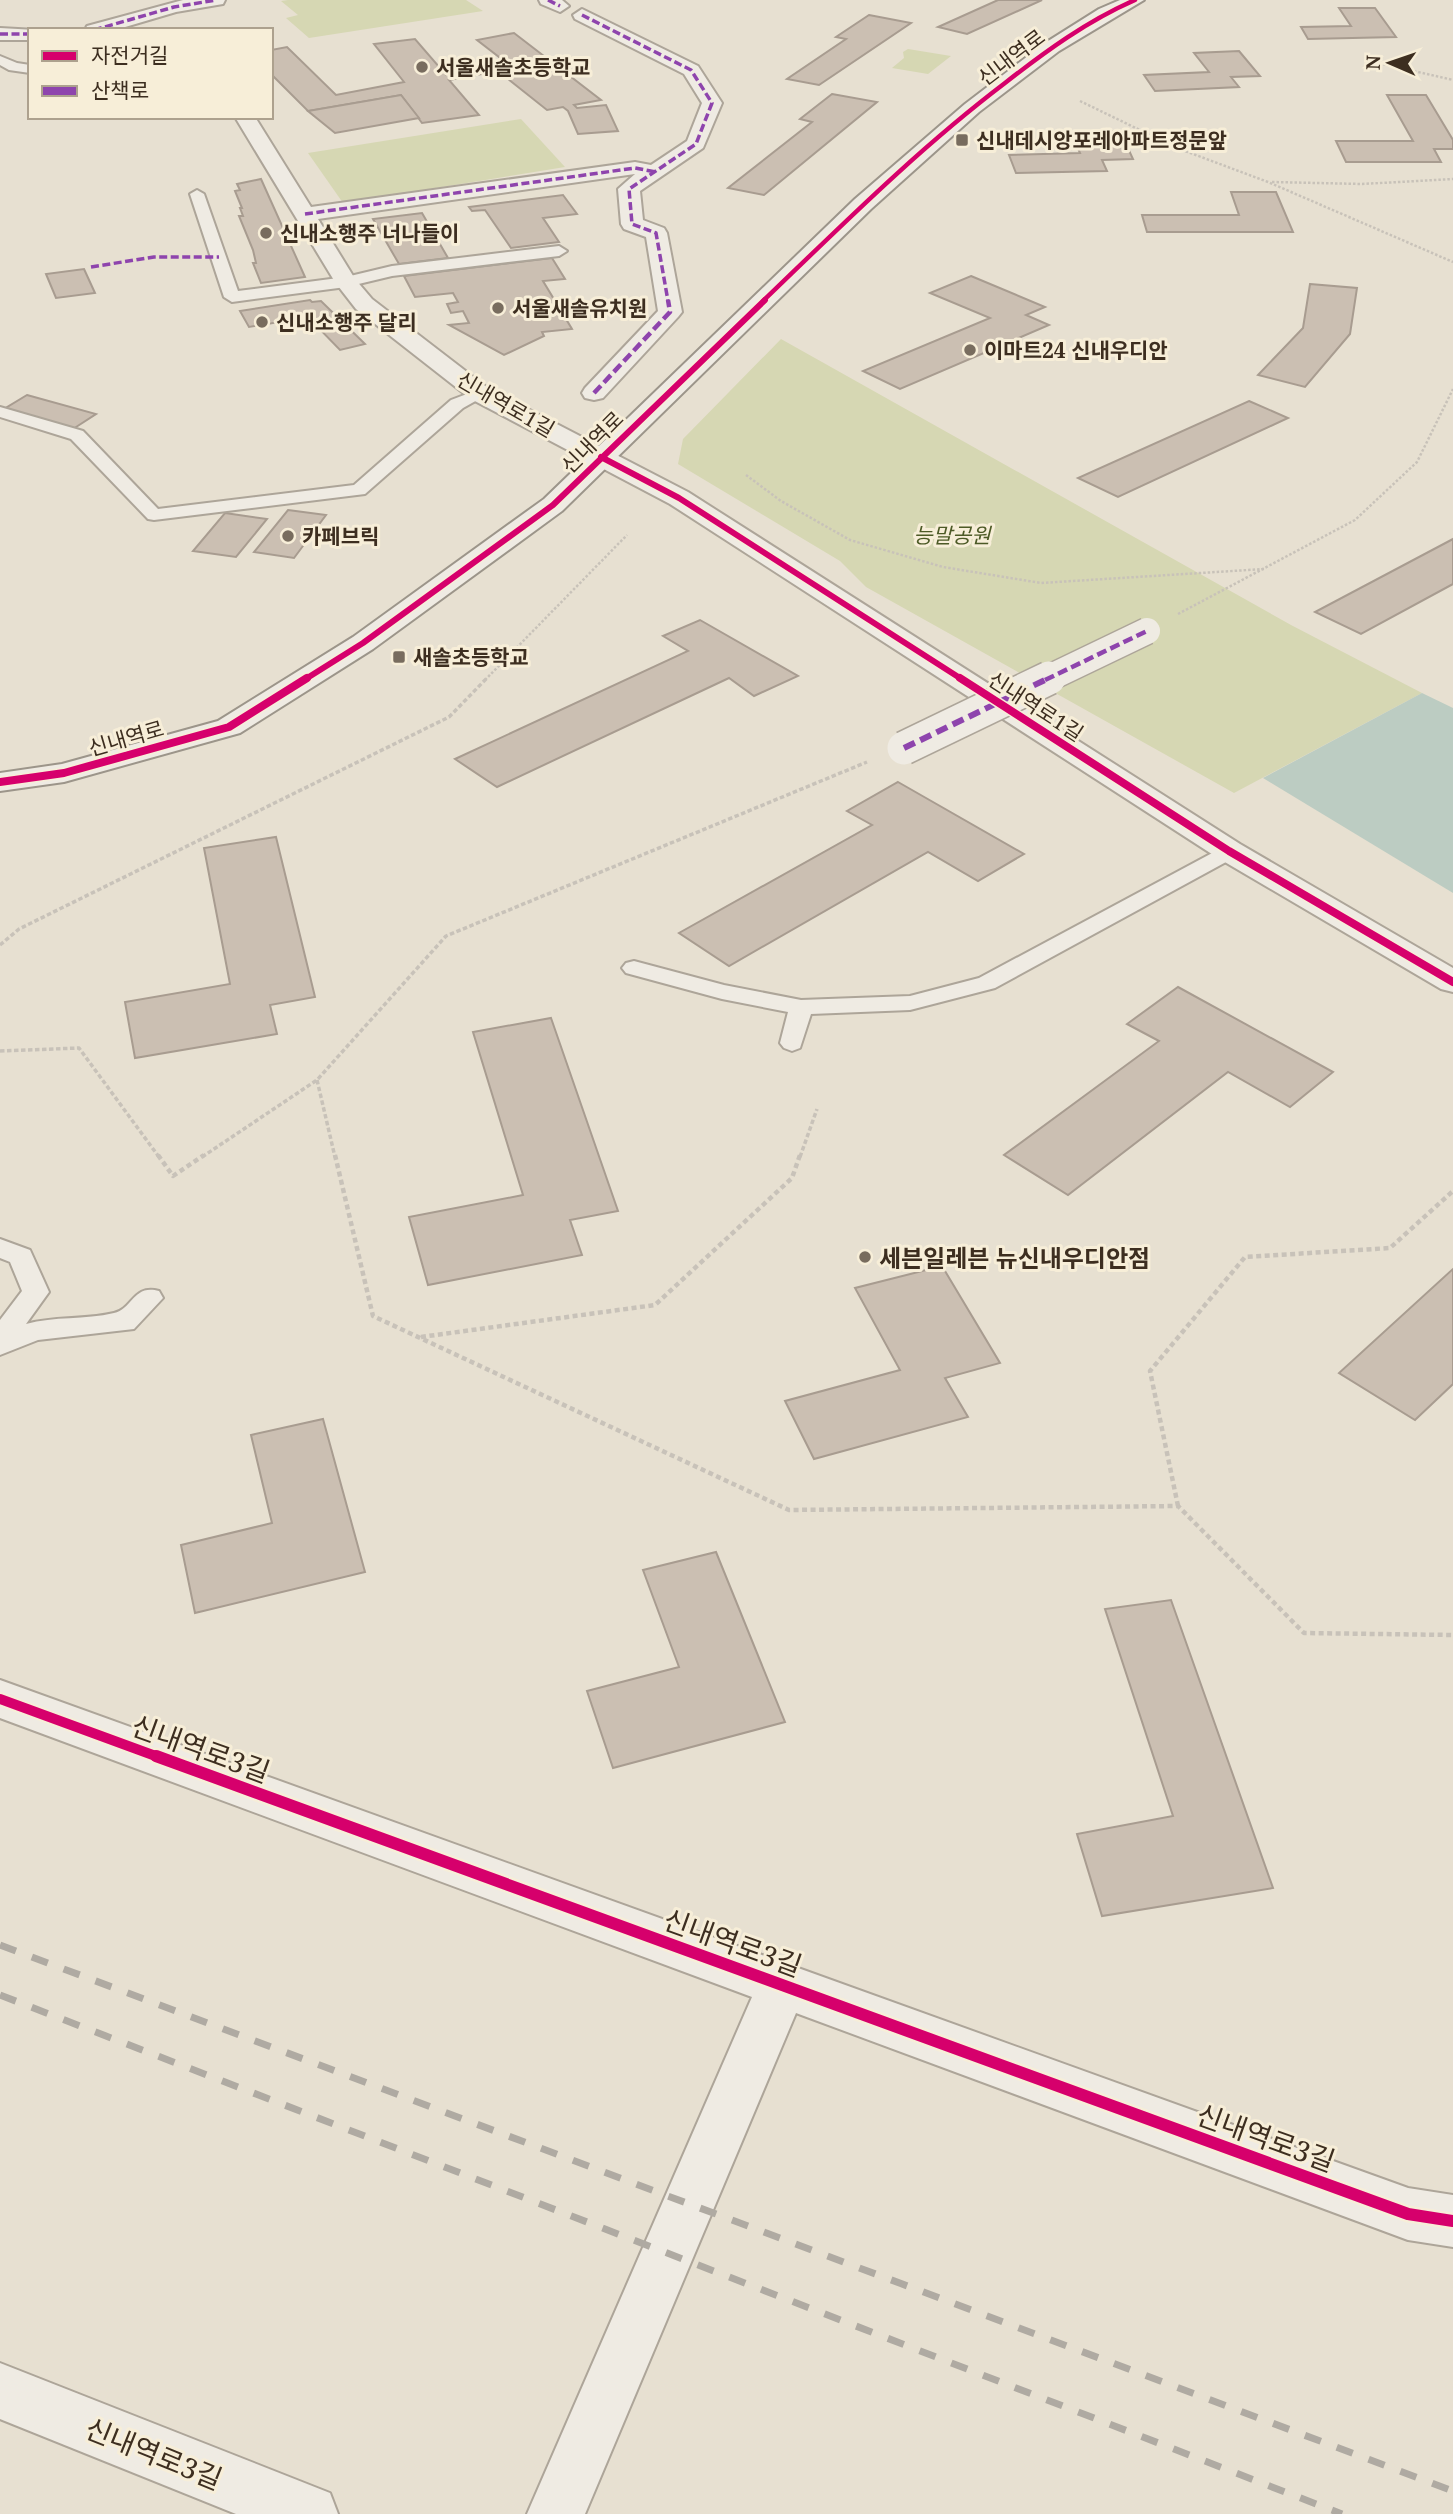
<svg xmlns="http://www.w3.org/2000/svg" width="1453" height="2514" font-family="'Noto Serif','Noto Sans KR',serif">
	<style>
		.green { fill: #d6d7b3 }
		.water { fill: #bcccc2 }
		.building { fill: #cbbfb2; stroke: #a89c90; stroke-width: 2 }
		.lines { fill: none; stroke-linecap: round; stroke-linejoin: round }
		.lane-casing { stroke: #ada599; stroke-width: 4 }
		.street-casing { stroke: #ada599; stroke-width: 4 }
		.secondary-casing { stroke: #9c958a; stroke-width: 4 }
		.path-far2 { stroke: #c8c2b9; stroke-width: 2.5; stroke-dasharray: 2.5 2; stroke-linecap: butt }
		.path-far1 { stroke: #c8c2b9; stroke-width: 3.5; stroke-dasharray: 4.5 2.5; stroke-linecap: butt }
		.path { stroke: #c8c2b9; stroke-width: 4.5; stroke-dasharray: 5 3.5; stroke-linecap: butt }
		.lane { fill: #efebe3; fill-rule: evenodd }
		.street { fill: #efebe3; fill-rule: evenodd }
		.secondary { fill: #efebe3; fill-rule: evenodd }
		.rail { stroke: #afaaa2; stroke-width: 7; stroke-dasharray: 17 17; stroke-linecap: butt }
		.street-bridge-far1-casing { stroke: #ada599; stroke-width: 29; stroke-linecap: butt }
		.street-bridge-casing { stroke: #ada599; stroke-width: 36; stroke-linecap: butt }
		.street-bridge-far1 { stroke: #efebe3; stroke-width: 26 }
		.street-bridge { stroke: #efebe3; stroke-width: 33 }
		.quiet-far2 { stroke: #8e44ad; stroke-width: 3.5; stroke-dasharray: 8 3.5; stroke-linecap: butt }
		.quiet-far1 { stroke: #8e44ad; stroke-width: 4.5; stroke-dasharray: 10 4.5; stroke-linecap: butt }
		.quiet { stroke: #8e44ad; stroke-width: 6; stroke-dasharray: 12 6; stroke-linecap: butt }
		.cycleway-far4-casing { stroke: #f7eed8; stroke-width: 7 }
		.cycleway-far3-casing { stroke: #f7eed8; stroke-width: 9 }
		.cycleway-far2-casing { stroke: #f7eed8; stroke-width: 11 }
		.cycleway-far1-casing { stroke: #f7eed8; stroke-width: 14 }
		.cycleway-casing { stroke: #f7eed8; stroke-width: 17 }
		.cycleway-far4 { stroke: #d6006c; stroke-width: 4.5 }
		.cycleway-far3 { stroke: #d6006c; stroke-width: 6 }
		.cycleway-far2 { stroke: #d6006c; stroke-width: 8 }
		.cycleway-far1 { stroke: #d6006c; stroke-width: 10 }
		.cycleway { stroke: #d6006c; stroke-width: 12 }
		.poi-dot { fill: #786c5e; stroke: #f7eed8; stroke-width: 2.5 }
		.labels { text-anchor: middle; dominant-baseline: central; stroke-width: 6; stroke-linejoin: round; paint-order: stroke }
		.far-street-label { font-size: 21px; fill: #3d2e20; stroke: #f7eed8 }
		.far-poi-label { font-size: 21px; font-weight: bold; fill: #3d2e20; stroke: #f7eed8; text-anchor: start }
		.far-park-label { font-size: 21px; font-style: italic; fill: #4d5a26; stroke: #f7eed8 }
		.poi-label { font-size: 24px; font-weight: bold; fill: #3d2e20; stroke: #f7eed8; text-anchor: start }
		.near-street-label { font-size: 28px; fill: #3d2e20; stroke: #f7eed8 }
	</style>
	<rect width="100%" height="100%" fill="#e7e0d1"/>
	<g class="green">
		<path d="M 288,0 L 466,0 L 483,11 L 309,38 L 286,18 L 298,15 L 281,1 Z"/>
		<path d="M 908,49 L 951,56 L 928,74 L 892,68 L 904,58 L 903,52 Z"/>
		<path d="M 521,119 L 565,167 L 343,203 L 308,153 Z"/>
		<path d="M 781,339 L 1291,625 L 1422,693 L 1234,793 L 866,587 L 840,561 L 678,464 L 683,439 Z"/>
	</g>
	<path class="water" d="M 1422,693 L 1453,708 L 1453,893 L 1263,778 Z"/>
	<g class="building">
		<path d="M 998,0 L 1042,0 L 967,34 L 938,27 Z"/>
		<path d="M 1339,8 L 1375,8 L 1396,37 L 1308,39 L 1301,27 L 1351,26 Z"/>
		<path d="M 869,15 L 911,23 L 819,85 L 787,79 L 846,39 L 836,37 Z"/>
		<path d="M 514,33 L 601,100 L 574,105 L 577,108 L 606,105 L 618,131 L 578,134 L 568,111 L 563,107 L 547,110 L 498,71 L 449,80 L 479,115 L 422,123 L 401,95 L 308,111 L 271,74 L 271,50 L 287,47 L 336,95 L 404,82 L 374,44 L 415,39 L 446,75 L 508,64 L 477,40 Z"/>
		<path d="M 1239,51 L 1260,76 L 1231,77 L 1239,87 L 1155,91 L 1144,75 L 1209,72 L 1194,53 Z"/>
		<path d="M 832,94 L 877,102 L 764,195 L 728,188 L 812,122 L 800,119 Z"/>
		<path d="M 401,95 L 419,118 L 335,133 L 308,111 Z"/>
		<path d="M 1387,95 L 1426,95 L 1453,140 L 1453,149 L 1434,149 L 1441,162 L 1346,162 L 1336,141 L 1413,141 Z"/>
		<path d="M 1120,131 L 1133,159 L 1102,160 L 1107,171 L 1016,173 L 1009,155 L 1080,153 L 1071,132 Z"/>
		<path d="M 261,179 L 305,277 L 261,283 L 253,263 L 256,263 L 253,250 L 239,216 L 243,216 L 240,208 L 242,208 L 235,191 L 240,190 L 237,184 Z"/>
		<path d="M 1231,192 L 1276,192 L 1293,232 L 1147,232 L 1142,215 L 1239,215 Z"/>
		<path d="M 563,195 L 577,214 L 543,218 L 559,242 L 511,248 L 485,210 L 472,211 L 469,207 Z"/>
		<path d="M 422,213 L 448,258 L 399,264 L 373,219 Z"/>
		<path d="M 552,258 L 565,279 L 543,281 L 572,329 L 542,332 L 544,336 L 504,355 L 449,325 L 469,323 L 463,311 L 451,313 L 447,304 L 458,302 L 453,293 L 415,297 L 404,276 Z"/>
		<path d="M 84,269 L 95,293 L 56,298 L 46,274 Z"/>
		<path d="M 971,276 L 1045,307 L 1026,315 L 1049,325 L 900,389 L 863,371 L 990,318 L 930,293 Z"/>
		<path d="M 1310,284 L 1357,288 L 1350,334 L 1305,387 L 1258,375 L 1303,328 Z"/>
		<path d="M 310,300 L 312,302 L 321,301 L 365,344 L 340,350 L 308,317 L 249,327 L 240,311 Z"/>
		<path d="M 27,395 L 96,414 L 73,429 L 4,409 Z"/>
		<path d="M 1249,401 L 1288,418 L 1118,497 L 1078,478 Z"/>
		<path d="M 288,510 L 326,515 L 294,558 L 254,552 Z"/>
		<path d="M 225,513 L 267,519 L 236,557 L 193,551 Z"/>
		<path d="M 1453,539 L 1453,584 L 1361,634 L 1315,612 Z"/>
		<path d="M 700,620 L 798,676 L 754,696 L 729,678 L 497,787 L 455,759 L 688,651 L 663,636 Z"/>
		<path d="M 898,782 L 1024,854 L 978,881 L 928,852 L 729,966 L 679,933 L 872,825 L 847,811 Z"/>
		<path d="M 276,837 L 315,997 L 270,1005 L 277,1034 L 135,1058 L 125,1002 L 230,984 L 204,848 Z"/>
		<path d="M 1178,987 L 1333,1072 L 1290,1107 L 1228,1072 L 1068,1195 L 1004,1155 L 1159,1041 L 1127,1024 Z"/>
		<path d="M 551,1018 L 618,1211 L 570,1220 L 582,1255 L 428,1285 L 409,1217 L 523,1195 L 473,1032 Z"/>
		<path d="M 942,1266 L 1000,1363 L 945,1378 L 968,1417 L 814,1459 L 785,1401 L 900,1370 L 855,1288 Z"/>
		<path d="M 1453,1269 L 1453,1384 L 1415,1420 L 1339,1373 Z"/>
		<path d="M 323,1419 L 365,1572 L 195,1613 L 181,1545 L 272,1523 L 251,1435 Z"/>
		<path d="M 716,1552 L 785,1722 L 613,1768 L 587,1691 L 679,1667 L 643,1570 Z"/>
		<path d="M 1171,1600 L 1273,1888 L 1102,1916 L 1077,1834 L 1173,1816 L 1105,1609 Z"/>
	</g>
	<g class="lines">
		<defs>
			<g id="lane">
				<path d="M 0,56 L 17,63 L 30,65 L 30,73 L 9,70 L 0,65 Z"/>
				<path d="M 197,190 L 204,194 L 238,291 L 346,277 L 392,266 L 559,246 L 567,251 L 559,256 L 392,276 L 346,287 L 232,302 L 224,297 L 190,194 Z"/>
				<path d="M 480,389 L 488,394 L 463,408 L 365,494 L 154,520 L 148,519 L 71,439 L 0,417 L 0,407 L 83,431 L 158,509 L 354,485 L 451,400 Z"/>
				<path d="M 1229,844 L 1237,846 L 1240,851 L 1237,856 L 995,988 L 910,1010 L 811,1014 L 800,1048 L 792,1051 L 784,1048 L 780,1043 L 788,1012 L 722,999 L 626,973 L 622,968 L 626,963 L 634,961 L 724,985 L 801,1000 L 910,996 L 979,978 Z"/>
				<path d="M 0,1239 L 30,1250 L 49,1292 L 26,1324 C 54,1316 85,1320 114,1313 C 133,1309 133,1284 159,1291 L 163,1298 L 134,1329 L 38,1340 L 0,1355 L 0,1320 L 22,1291 L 10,1262 L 0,1258 Z"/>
			</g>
			<g id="street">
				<path d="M 183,0 L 225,0 L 223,4 L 176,12 L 115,30 L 85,30 L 87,26 Z"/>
				<path d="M 539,0 L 562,0 L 569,6 L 560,12 L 541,4 Z"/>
				<path d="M 582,9 L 698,66 L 722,103 L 703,148 L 640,191 L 643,220 L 664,228 L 667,233 L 682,312 L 678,317 L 603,398 L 594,400 L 585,398 L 582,393 L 585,388 L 658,311 L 646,237 L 624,229 L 621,224 L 618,189 L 635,174 L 318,219 L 355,279 L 372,299 L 489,389 L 688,492 L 1240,844 L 1453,968 L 1453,992 L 1441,989 L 1218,858 L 670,504 L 471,399 L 356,309 L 335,282 L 235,117 L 255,117 L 311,207 L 635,162 L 651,165 L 687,141 L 702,103 L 684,74 L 575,19 L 573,15 Z"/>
				<path d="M 0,28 L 36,30 L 30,30 L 30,40 L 0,40 Z"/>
				<path d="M 0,1680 L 1408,2188 L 1453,2195 L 1453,2247 L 1408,2240 L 796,2013 L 585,2514 L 527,2514 L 752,1997 L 0,1718 Z"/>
				<path d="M 0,2363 L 330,2493 L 338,2514 L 236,2514 L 0,2419 Z"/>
			</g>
			<path id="secondary" d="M 1120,0 L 1144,0 L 1059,51 L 979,112 L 871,209 L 562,511 L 373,649 L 240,733 L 64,782 L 0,791 L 0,773 L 62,764 L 218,721 L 353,637 L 544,499 L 855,199 L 965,104 L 1045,43 L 1099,9 Z"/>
		</defs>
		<use href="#lane" class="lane-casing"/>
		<use href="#street" class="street-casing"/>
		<use href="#secondary" class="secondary-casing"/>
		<g class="path-far2">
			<path d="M 1370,61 L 1453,80"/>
			<path d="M 1080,101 L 1177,148 L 1268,182 L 1453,262"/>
			<path d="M 1272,182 L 1362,184 L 1453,179"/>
			<path d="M 746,475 L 781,501 L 850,540 L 943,567 L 1041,583 L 1264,569"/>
			<path d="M 1178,614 L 1355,520 L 1417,462 L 1453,389"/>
			<path d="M 485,680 L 627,535"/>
		</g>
		<g class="path-far1">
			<path d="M 0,945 L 19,929 L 449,717 L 487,678"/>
			<path d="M 0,1051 L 79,1048 L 159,1157"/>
			<path d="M 317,1080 L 335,1157"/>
			<path d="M 202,1157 L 317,1080 L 446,936 L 867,762"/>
			<path d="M 800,1157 L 817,1109"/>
		</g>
		<g class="path">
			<path d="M 158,1155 L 173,1176 L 204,1155"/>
			<path d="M 335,1155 L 373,1316 L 789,1510 L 1178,1506 L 1304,1633 L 1453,1635"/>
			<path d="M 421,1337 L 655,1305 L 792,1178 L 800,1155"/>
			<path d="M 1178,1506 L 1150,1371 L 1245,1257 L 1390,1248 L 1453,1191"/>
		</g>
		<use href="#lane" class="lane"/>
		<use href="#street" class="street"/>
		<use href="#secondary" class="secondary"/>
		<g class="rail">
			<path d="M 0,1945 L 1453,2491"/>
			<path d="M 0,1995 L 1342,2514"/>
		</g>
		<defs>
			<path id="street-bridge-far1" d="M 1045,680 L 1147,631"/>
			<path id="street-bridge" d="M 904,748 L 1049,678"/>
		</defs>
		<use href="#street-bridge-far1" class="street-bridge-far1-casing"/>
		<use href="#street-bridge" class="street-bridge-casing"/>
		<use href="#street-bridge-far1" class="street-bridge-far1"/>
		<use href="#street-bridge" class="street-bridge"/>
		<g class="quiet-far2">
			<path d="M 548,0 L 560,6"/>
			<path d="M 582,15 L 691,70 L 712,103 L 696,144 L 629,189 L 632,224 L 656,233 L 668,301"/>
			<path d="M 94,30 L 174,7 L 216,0"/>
			<path d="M 0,34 L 30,34"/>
			<path d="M 305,214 L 635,168 L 656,172"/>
			<path d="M 91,267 L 154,257 L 219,257"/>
		</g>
		<g class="quiet-far1">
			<path d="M 594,393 L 670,312 L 668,300"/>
			<path d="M 1045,680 L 1147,631"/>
		</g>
		<path class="quiet" d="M 904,748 L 1049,678"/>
		<defs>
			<path id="cycleway-far4" d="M 763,301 C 841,226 918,149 1005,83 C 1046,51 1087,21 1135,0"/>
			<g id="cycleway-far3">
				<path d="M 601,457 L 679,498 L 963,680"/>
				<path d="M 304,680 L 363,643 L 553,505 L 765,300"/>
			</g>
			<g id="cycleway-far2">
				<path d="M 960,678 L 1229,851 L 1453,982"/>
				<path d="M 0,782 L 64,773 L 229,727 L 307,678"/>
			</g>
			<path id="cycleway-far1" d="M 0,1699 L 161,1758"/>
			<path id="cycleway" d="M 156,1756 L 1408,2214 L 1453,2221"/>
		</defs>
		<use href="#cycleway-far4" class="cycleway-far4-casing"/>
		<use href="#cycleway-far3" class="cycleway-far3-casing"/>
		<use href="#cycleway-far2" class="cycleway-far2-casing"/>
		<use href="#cycleway-far1" class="cycleway-far1-casing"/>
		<use href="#cycleway" class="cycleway-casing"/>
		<use href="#cycleway-far4" class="cycleway-far4"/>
		<use href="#cycleway-far3" class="cycleway-far3"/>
		<use href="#cycleway-far2" class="cycleway-far2"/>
		<use href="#cycleway-far1" class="cycleway-far1"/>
		<use href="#cycleway" class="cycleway"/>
	</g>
	<g class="poi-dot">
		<circle cx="422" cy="67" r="7"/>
		<rect x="955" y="133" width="14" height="14" rx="3.5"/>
		<circle cx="266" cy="233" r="7"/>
		<circle cx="498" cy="308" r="7"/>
		<circle cx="262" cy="322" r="7"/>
		<circle cx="970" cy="350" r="7"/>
		<circle cx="288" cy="536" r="7"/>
		<rect x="392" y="650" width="14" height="14" rx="3.5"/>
		<circle cx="865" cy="1257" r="7"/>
	</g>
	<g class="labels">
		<g class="far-street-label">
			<text transform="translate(1011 57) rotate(-37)">신내역로</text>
			<text transform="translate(506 404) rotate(30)">신내역로1길</text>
			<text transform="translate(592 442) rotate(-45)">신내역로</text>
			<text transform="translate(1036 706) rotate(33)">신내역로1길</text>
			<text transform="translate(126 738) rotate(-16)">신내역로</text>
		</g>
		<g class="far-poi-label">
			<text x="436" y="67">서울새솔초등학교</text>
			<text x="976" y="140">신내데시앙포레아파트정문앞</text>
			<text x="280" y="233">신내소행주 너나들이</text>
			<text x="512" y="308">서울새솔유치원</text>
			<text x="276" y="322">신내소행주 달리</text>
			<text x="984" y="350">이마트24 신내우디안</text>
			<text x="302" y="536">카페브릭</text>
			<text x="413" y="657">새솔초등학교</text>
		</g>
		<g class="far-park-label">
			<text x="952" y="535">능말공원</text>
		</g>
		<g class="poi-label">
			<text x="879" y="1257">세븐일레븐 뉴신내우디안점</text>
		</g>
		<g class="near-street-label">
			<text transform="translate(201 1748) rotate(20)">신내역로3길</text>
			<text transform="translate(733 1942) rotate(20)">신내역로3길</text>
			<text transform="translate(1266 2137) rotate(20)">신내역로3길</text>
			<text transform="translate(154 2453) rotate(22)">신내역로3길</text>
		</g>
	</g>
	<rect x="28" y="28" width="245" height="91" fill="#f7eed8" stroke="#ada18e" stroke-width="2"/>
	<rect x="42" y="51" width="35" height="10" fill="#d6006c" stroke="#ada18e" stroke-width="2"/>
	<text x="91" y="63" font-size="21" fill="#3d2e20">자전거길</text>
	<rect x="42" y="86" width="35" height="10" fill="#8e44ad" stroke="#ada18e" stroke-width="2"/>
	<text x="91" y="98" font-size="21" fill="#3d2e20">산책로</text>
	<g transform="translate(1390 63) rotate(272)" stroke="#f7eed8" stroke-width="5" paint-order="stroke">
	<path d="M0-5L12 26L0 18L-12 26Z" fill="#3d2e20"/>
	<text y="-10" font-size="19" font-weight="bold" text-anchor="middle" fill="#3d2e20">N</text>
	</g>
</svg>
